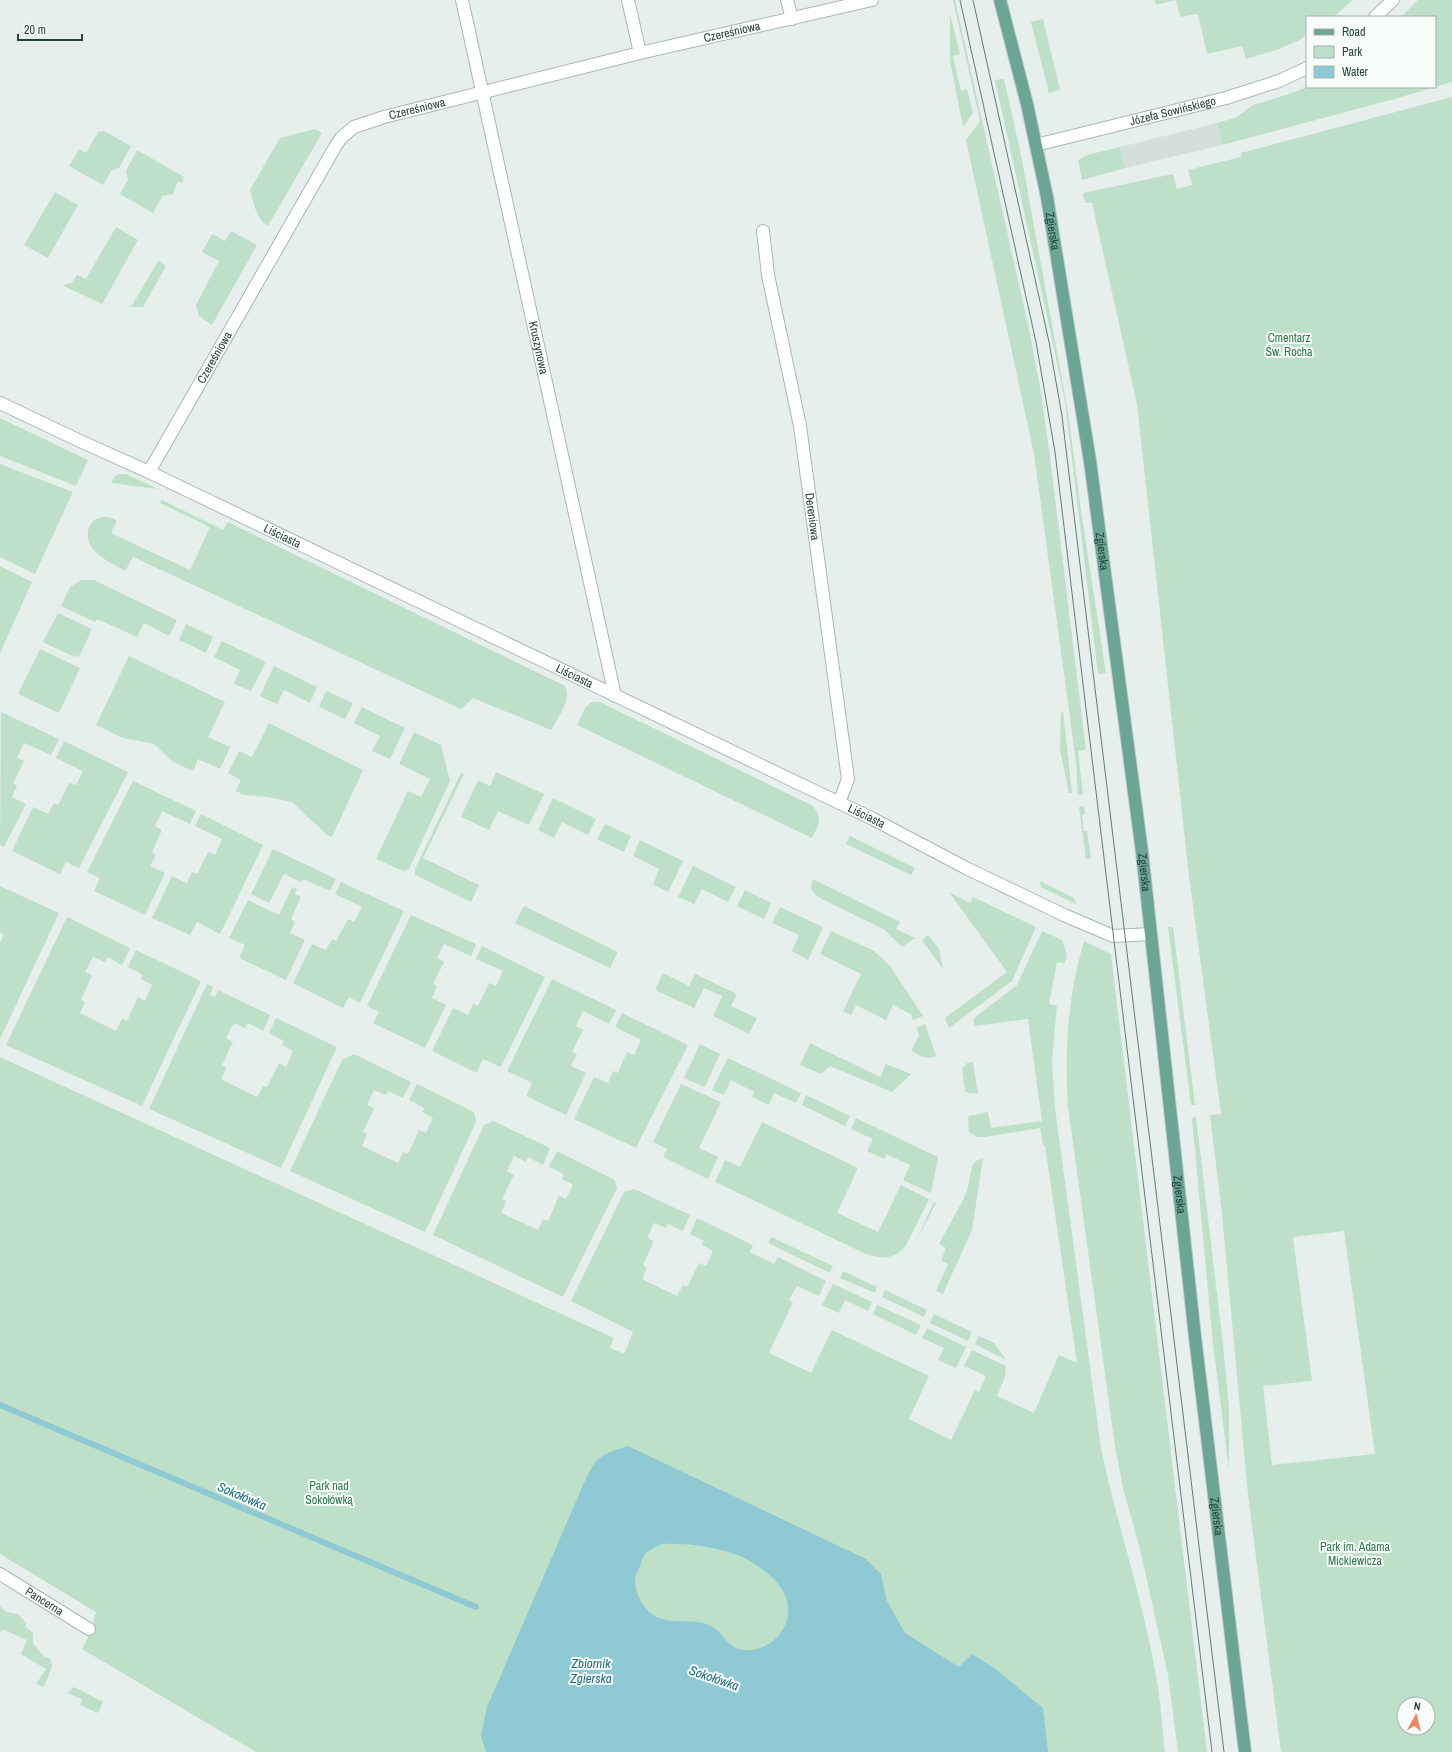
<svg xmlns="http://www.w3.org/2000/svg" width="1452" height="1752" font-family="'Archivo Narrow',sans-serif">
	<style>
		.built { fill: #d4dfda }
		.green { fill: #bfe0c8; fill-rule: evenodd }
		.water { fill: #8ec9d4; fill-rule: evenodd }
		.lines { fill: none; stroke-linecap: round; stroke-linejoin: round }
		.stream { stroke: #8ec9d4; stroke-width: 6 }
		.minor-casing { stroke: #a8b8b2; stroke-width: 14 }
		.major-casing { stroke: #c2cac8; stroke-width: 14 }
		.minor { stroke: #fff; stroke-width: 12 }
		.major { stroke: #6aa596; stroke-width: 12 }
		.tram { stroke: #5f7d75; stroke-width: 1 }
		.labels { text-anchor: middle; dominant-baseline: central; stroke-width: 4; stroke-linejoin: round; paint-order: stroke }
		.street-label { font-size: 12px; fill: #24423a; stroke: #f7fbf9 }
		.park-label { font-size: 12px; fill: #2d7a4b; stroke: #f7fbf9 }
		.water-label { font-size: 13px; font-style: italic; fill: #1c6f80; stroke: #f7fbf9 }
	</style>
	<rect width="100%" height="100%" fill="#e6efeb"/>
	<path class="built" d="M 1217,123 L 1222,145 L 1125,168 L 1120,147 Z"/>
	<g class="green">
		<path d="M 953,0 L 955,0 L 1029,329 L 1041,392 L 1050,457 L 1086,750 L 1078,751 L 1083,794 L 1078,795 L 1076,762 L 1034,454 L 966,140 L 980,121 Z"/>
		<path d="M 1155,0 L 1352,0 L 1334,17 L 1307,17 L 1307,35 L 1298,41 L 1276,50 L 1246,59 L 1242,46 L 1207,54 L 1198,14 L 1180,17 L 1176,0 L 1156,5 Z"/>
		<path d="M 1418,0 L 1452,0 L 1452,82 L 1398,98 L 1222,145 L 1217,123 L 1235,118 L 1253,105 L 1289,94 L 1307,87 L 1435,87 L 1435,17 L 1401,17 Z"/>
		<path d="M 950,14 L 960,54 L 953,56 L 961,91 L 967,89 L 973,113 L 963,127 L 950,61 Z"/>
		<path d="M 1043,19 L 1060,90 L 1049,93 L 1031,22 Z"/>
		<path d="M 1002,79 L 1004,79 L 1021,155 L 1068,412 L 1081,511 L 1106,673 L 1098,674 L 1065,401 L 1052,339 L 995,80 Z"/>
		<path d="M 1452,97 L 1452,1752 L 1281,1752 L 1248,1495 L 1222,1214 L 1210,1115 L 1221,1114 L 1189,876 L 1137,404 L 1092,203 L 1085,203 L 1083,193 L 1173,174 L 1177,189 L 1192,185 L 1188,170 L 1241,157 L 1241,153 ZM 1344,1231 L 1375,1454 L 1272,1465 L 1263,1386 L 1312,1381 L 1293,1237 ZM 1404,1704 L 1428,1704 L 1428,1728 L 1404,1728 Z"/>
		<path d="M 315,129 L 322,133 L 268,226 C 256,220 254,203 250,190 L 280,138 Z"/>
		<path d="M 104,131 L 131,146 L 119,168 L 111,171 L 103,185 L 69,166 L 79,149 L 86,153 L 98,132 Z"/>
		<path d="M 1120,147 L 1125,168 L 1082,180 L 1078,160 L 1087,155 Z"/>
		<path d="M 137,150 L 184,177 L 182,183 L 178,181 L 173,194 L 162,196 L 153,213 L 120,194 L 128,180 L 126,171 Z"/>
		<path d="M 55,192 L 78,205 L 48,258 L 24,245 Z"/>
		<path d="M 116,227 L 138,240 L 102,304 L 62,285 L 72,283 L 77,275 L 86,279 Z"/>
		<path d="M 231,231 L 257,245 L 212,325 L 199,316 L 196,305 L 219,261 L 202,252 L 212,234 L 225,241 Z"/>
		<path d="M 158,261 L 166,266 L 143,307 L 131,307 Z"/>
		<path d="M 0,418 L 88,460 L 76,486 L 0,456 Z"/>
		<path d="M 0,464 L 73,492 L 35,574 L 0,557 Z"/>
		<path d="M 120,474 L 126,474 L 158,489 L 111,483 L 115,476 Z"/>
		<path d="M 162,500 L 223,530 L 228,522 L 565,686 C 572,700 558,717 551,730 L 473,698 L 461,709 L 133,557 L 125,571 C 114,564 98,558 91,546 C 83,533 90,516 106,517 C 109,517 114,519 117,521 L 111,533 L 190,570 L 210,527 L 160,503 Z"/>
		<path d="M 0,566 L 32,582 L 0,653 Z"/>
		<path d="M 81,580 L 94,580 L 100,583 L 177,620 L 169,636 L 144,623 L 137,637 L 97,619 L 95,622 L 61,606 L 70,587 Z"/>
		<path d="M 58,613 L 92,629 L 79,657 L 75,655 L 74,657 L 43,642 Z"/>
		<path d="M 186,624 L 213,637 L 206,653 L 179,640 Z"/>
		<path d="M 222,641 L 266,662 L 251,691 L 234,684 L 240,670 L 214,657 Z"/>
		<path d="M 40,649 L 80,668 L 59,713 L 18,694 Z"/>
		<path d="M 129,656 L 225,702 L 208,737 L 230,747 L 220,769 L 198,759 L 193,771 L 173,762 L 154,744 L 123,738 L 96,725 Z"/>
		<path d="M 274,666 L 317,687 L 310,703 L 284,690 L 277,704 L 260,696 Z"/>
		<path d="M 326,691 L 353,703 L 345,719 L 319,707 Z"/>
		<path d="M 591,702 L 600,702 L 813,806 C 823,820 819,824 812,838 L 577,725 L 585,708 Z"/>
		<path d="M 362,707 L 405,728 L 390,759 L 372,751 L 380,736 L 354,723 Z"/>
		<path d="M 1063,711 L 1072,793 L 1069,793 L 1060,750 L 1061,712 Z"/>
		<path d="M 1,712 L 59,739 L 51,755 L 24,743 L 17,758 L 24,761 L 13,783 L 17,786 L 12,797 L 26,804 L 4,847 L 0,845 Z"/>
		<path d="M 269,723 L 363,770 L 332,837 L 326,834 L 292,802 L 268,797 L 244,795 L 236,791 L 241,780 L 228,773 L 239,751 L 252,757 Z"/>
		<path d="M 414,732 L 441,745 L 450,781 L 409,869 L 403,871 L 376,859 L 408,791 L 421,797 L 430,779 L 399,764 Z"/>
		<path d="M 64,741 L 128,772 L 79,868 L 66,862 L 60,874 L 12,851 L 33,807 L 48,814 L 54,803 L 58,805 L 69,783 L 76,785 L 83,771 L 56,758 Z"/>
		<path d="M 496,772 L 544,794 L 529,825 L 498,811 L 489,830 L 461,817 L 478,780 L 490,786 Z"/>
		<path d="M 461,773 L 464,774 L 423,858 L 479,885 L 471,902 L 415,875 L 415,869 Z"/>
		<path d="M 133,781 L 196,811 L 190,824 L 162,811 L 155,826 L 162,830 L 152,852 L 156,855 L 150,866 L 165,873 L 145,915 L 94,891 L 100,878 L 87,872 Z"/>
		<path d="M 553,798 L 596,819 L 588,835 L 562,822 L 554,838 L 538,830 Z"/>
		<path d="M 1084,806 L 1085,814 L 1082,815 L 1084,831 L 1087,831 L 1091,858 L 1086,859 L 1079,807 Z"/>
		<path d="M 201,814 L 263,845 L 220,934 L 197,922 L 190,935 L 152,918 L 172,876 L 187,883 L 192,872 L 197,874 L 208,852 L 215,855 L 222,839 L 195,826 Z"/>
		<path d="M 605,824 L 631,836 L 624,852 L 597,839 Z"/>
		<path d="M 850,836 L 915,868 L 911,875 L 846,844 Z"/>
		<path d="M 640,840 L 683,861 L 668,892 L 653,885 L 659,869 L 633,856 Z"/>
		<path d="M 273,849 L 336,879 L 330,891 L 303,879 L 301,882 L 284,874 L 269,903 L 251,894 Z"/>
		<path d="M 693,866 L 736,887 L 728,902 L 702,889 L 694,904 L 678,897 Z"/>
		<path d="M 813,879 L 900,922 L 896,929 L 915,938 L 902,947 L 885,930 L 820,898 C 812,892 809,889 813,879 Z"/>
		<path d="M 1040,881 L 1074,898 L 1076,904 L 1041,887 Z"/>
		<path d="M 341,882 L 404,911 L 360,1003 L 349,997 L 343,1008 L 293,983 L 312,944 L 326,950 L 332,939 L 336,941 L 348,919 L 354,922 L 362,907 L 335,894 Z"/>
		<path d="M 0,886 L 59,913 L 0,1039 L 0,943 L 4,935 L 0,933 Z"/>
		<path d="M 292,887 L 297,889 L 295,894 L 301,897 L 291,919 L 295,922 L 290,933 L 305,940 L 286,980 L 239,958 L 245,945 L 229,938 L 248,900 L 279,915 Z"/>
		<path d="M 745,890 L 771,903 L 764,919 L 737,906 Z"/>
		<path d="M 949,892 L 970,903 L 973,897 L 1036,927 L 1012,981 L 949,1028 L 945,1018 L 1007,972 Z"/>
		<path d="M 524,906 L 618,952 L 610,968 L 515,923 Z"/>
		<path d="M 780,907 L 823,927 L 808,960 L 792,951 L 799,935 L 772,923 Z"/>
		<path d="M 411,915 L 476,944 L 471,956 L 444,944 L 437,958 L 444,962 L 433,984 L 437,986 L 432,998 L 446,1005 L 425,1048 L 373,1023 L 379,1012 L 367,1006 Z"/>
		<path d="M 67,917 L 130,948 L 122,965 L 107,957 L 105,962 L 93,957 L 85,972 L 92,975 L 81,1000 L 85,1002 L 80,1013 L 116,1031 L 122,1019 L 127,1021 L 138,997 L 145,1001 L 152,985 L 141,979 L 143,975 L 128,967 L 136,950 L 201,981 L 142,1106 L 6,1045 Z"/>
		<path d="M 1168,927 L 1173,927 L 1195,1105 L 1191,1105 Z"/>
		<path d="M 831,931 L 874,951 L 890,966 L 923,1016 L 913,1020 L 911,1014 L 893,1005 L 886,1020 L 856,1005 L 851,1015 L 843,1011 L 861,974 L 820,954 Z"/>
		<path d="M 1042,931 L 1062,940 L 1067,955 L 1065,963 L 1057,962 L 1049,1004 L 1057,1006 L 1052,1060 L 1055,1108 L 1101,1448 C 1117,1525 1143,1599 1156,1676 C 1161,1701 1162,1727 1165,1752 L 256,1752 L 82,1649 L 90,1633 L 96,1612 L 0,1554 L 0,1057 L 614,1338 L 610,1348 L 624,1354 L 633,1332 L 571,1301 L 624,1192 L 634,1189 L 690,1215 L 683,1231 L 668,1224 L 666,1228 L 654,1223 L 647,1238 L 654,1241 L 643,1265 L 647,1268 L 642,1279 L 677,1296 L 683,1285 L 687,1287 L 699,1263 L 706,1266 L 713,1251 L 702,1245 L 704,1241 L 690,1234 L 697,1218 L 753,1245 L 750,1252 L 774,1264 L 778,1257 L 826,1281 L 819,1296 L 797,1286 L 789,1300 L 793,1302 L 769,1353 L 811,1373 L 832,1330 L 929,1376 L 909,1419 L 951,1440 L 975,1390 L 979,1392 L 986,1376 L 964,1366 L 972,1350 L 1006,1366 L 1005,1377 L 997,1396 L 1034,1413 L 1059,1355 L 1077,1363 L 1045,1146 L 1043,1145 L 1040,1128 L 985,1137 L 977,1137 L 969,1132 L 968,1119 L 969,1116 L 988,1112 L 991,1128 L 1042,1121 L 1028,1019 L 975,1026 L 973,1019 L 1017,985 Z"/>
		<path d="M 928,935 L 939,949 L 943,969 L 922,940 Z"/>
		<path d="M 1084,941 L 1111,954 L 1207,1752 L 1178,1752 L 1168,1675 L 1140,1549 L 1123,1488 L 1115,1446 L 1068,1107 C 1064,1051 1068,995 1084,941 Z"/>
		<path d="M 482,946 L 545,977 L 501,1067 L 483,1059 L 477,1073 L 432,1051 L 453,1008 L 468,1015 L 473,1004 L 478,1006 L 489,983 L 496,986 L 503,971 L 476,959 Z"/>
		<path d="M 663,973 L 689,986 L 695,974 L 737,994 L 731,1006 L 757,1018 L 749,1034 L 713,1016 L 722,996 L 704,988 L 694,1008 L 655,990 Z"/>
		<path d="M 552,979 L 616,1010 L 609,1024 L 583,1011 L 576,1026 L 583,1030 L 572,1052 L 577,1054 L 571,1066 L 586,1073 L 566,1115 L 526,1096 L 532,1083 L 507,1071 Z"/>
		<path d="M 207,984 L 213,987 L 210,995 L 215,997 L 218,990 L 270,1015 L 263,1031 L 248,1023 L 245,1028 L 234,1023 L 226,1038 L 233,1042 L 222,1065 L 226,1068 L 221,1079 L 257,1097 L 263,1086 L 267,1087 L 279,1063 L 286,1067 L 293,1051 L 282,1045 L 284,1041 L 269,1033 L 276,1018 L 337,1047 L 281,1168 L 149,1109 Z"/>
		<path d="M 622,1013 L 688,1045 L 636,1148 L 574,1119 L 594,1077 L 608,1083 L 613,1071 L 618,1073 L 627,1052 L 634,1055 L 641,1040 L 615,1027 Z"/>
		<path d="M 925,1024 L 936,1056 C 927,1061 919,1055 911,1051 L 919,1035 L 916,1028 Z"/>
		<path d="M 810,1043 L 880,1077 L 886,1064 L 911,1074 L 892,1092 L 830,1066 L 821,1074 L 800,1065 Z"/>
		<path d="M 700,1044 L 720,1054 L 705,1087 L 684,1078 Z"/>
		<path d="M 354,1054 L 411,1082 L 403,1098 L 388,1091 L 386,1095 L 374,1090 L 367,1105 L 374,1108 L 363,1132 L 367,1134 L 362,1146 L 398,1163 L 403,1152 L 408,1154 L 419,1130 L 426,1133 L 433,1118 L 422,1112 L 424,1108 L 409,1100 L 417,1084 L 474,1112 L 476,1122 L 425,1232 L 290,1171 L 342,1060 Z"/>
		<path d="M 728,1058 L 801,1093 L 796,1103 L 774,1093 L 769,1105 L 752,1097 L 754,1092 L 731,1080 L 724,1095 L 712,1090 Z"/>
		<path d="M 973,1062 L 978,1094 L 968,1093 L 965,1091 L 962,1069 L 967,1063 Z"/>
		<path d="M 681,1084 L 721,1102 L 699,1148 L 718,1157 L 708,1179 L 663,1157 L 667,1149 L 653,1142 Z"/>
		<path d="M 806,1095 L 850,1116 L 845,1126 L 802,1105 Z"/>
		<path d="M 1196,1117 L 1223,1344 L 1229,1409 L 1229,1470 L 1213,1344 L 1192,1118 Z"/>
		<path d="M 856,1118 L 938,1157 L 931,1193 L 903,1180 L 910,1165 L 886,1154 L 884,1159 L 867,1151 L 873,1139 L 851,1129 Z"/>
		<path d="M 493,1121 L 550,1148 L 543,1165 L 528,1157 L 526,1162 L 514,1156 L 507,1171 L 514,1175 L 502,1199 L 506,1201 L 501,1213 L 538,1230 L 543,1219 L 548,1221 L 559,1196 L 566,1199 L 573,1185 L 562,1179 L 564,1174 L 549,1167 L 557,1151 L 615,1180 L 617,1188 L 563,1297 L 433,1235 L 484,1125 Z"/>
		<path d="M 762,1122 L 858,1168 L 837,1213 L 878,1232 L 901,1185 L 929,1199 L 906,1245 C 895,1260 881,1259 866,1254 L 715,1182 L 725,1160 L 740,1167 Z"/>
		<path d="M 983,1158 L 972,1230 L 943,1294 L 936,1291 L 948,1264 L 941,1261 L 946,1248 L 939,1244 L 964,1198 L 968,1187 L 972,1166 L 976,1161 Z"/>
		<path d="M 934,1202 L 936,1203 L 913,1247 Z"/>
		<path d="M 771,1237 L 833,1266 L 830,1273 L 768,1243 Z"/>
		<path d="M 843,1271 L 877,1287 L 875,1293 L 840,1278 Z"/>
		<path d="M 833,1284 L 872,1302 L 868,1311 L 845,1300 L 839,1313 L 822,1305 Z"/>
		<path d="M 885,1290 L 927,1310 L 924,1317 L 882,1297 Z"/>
		<path d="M 877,1305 L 921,1325 L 916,1335 L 873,1314 Z"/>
		<path d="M 934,1314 L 972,1332 L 968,1341 L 930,1323 Z"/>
		<path d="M 927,1328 L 966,1347 L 956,1368 L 938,1360 L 944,1348 L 922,1338 Z"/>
		<path d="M 979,1336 L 994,1343 L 1006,1360 L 975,1344 Z"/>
		<path d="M 0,1606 L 6,1612 L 18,1614 L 26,1623 L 25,1626 L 33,1633 L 33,1643 L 44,1657 L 50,1658 L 52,1667 L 44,1687 L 36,1684 L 46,1669 L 21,1654 L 27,1640 L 2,1629 L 0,1633 Z"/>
		<path d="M 74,1687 L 103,1702 L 98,1713 L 80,1705 L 82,1699 L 67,1693 Z"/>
	</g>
	<path class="water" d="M 628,1446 L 866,1559 L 881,1574 L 887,1601 L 905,1633 L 959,1667 L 972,1654 L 994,1668 L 1043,1708 L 1048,1752 L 486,1752 L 481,1736 L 487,1707 L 584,1483 C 597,1455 600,1455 628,1446 ZM 662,1544 C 689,1543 723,1547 748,1560 C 762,1568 778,1580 785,1595 C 796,1621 777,1647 751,1650 C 727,1652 726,1634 711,1626 C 695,1617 673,1626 655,1616 C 644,1610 635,1594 635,1581 C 635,1576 638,1571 640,1566 C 641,1562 643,1556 646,1553 C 651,1549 657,1546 662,1544 Z"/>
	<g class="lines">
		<path class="stream" d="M 0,1405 L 476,1607"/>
		<defs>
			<g id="minor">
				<path id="s1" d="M 462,0 L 615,696"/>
				<path d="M 628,0 L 640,53"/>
				<path d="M 787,0 L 792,19"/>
				<path d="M 1375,17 L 1393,0"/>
				<path id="s2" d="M 1036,145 L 1226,98 L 1279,81 L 1307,68"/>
				<path id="s3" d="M 763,231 L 768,275 L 800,426 L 848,779 L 839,803"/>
				<path id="s4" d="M 0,403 L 80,441 L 149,472 L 873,819 L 968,869 L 1064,915 L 1113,936 L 1151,934"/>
				<path id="s5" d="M 149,472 L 335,147 L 341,138 L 354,127 L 384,117 L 640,53 L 872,0"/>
				<path id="s6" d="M 0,1574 L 89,1629"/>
			</g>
			<g id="major">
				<path id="s7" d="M 1000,0 L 1027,104 L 1047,197 L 1090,461 L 1142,852 L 1195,1337 L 1245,1752"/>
			</g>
		</defs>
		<use href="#minor" class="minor-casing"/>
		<use href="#major" class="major-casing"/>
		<use href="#minor" class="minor"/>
		<use href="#major" class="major"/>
		<g class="tram">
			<path d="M 960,0 L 1036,342 L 1055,452 L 1212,1752"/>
			<path d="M 973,0 L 1049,342 L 1062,416 L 1224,1752"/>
		</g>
	</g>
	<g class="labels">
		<g class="street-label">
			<text stroke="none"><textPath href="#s5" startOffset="792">Czereśniowa</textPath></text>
			<text stroke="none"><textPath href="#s5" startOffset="468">Czereśniowa</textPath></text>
			<text stroke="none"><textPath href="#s2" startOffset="141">Józefa Sowińskiego</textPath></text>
			<text stroke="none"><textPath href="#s7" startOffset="237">Zgierska</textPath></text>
			<text stroke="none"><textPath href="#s1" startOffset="356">Kruszynowa</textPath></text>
			<text stroke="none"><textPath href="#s5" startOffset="132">Czereśniowa</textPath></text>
			<text stroke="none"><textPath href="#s3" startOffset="290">Dereniowa</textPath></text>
			<text stroke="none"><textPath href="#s4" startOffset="312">Liściasta</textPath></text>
			<text stroke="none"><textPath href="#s7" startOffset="561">Zgierska</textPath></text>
			<text stroke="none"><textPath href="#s4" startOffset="636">Liściasta</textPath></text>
			<text stroke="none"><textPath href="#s4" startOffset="960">Liściasta</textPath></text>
			<text stroke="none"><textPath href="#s7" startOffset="885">Zgierska</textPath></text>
			<text stroke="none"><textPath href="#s7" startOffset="1209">Zgierska</textPath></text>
			<text stroke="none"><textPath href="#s7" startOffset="1533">Zgierska</textPath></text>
			<text stroke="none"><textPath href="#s6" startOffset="52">Pancerna</textPath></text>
		</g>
		<g class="park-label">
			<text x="1289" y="338">Cmentarz<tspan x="1289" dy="14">Św. Rocha</tspan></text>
			<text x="329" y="1486">Park nad<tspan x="329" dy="14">Sokołówką</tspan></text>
			<text x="1355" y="1547">Park im. Adama<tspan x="1355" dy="14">Mickiewicza</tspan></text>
		</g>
		<g class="water-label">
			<text transform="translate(242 1496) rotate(23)">Sokołówka</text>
			<text x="591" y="1663">Zbiornik<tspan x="591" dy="15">Zgierska</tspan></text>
			<text transform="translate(714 1678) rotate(19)">Sokołówka</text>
		</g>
	</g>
	<rect x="1306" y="16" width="130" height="72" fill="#f7fbf9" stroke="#a3b1ad"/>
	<rect x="1314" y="29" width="20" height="6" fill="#6aa596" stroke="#a3b1ad"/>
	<text x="1342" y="36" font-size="12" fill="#24423a">Road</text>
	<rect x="1314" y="46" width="20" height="12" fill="#bfe0c8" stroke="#a3b1ad"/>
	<text x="1342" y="56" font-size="12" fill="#24423a">Park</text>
	<rect x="1314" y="66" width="20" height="12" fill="#8ec9d4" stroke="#a3b1ad"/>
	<text x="1342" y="76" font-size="12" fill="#24423a">Water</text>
	<g transform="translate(1416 1716) rotate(8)"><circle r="19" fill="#f7fbf9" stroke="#a3b1ad"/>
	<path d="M0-3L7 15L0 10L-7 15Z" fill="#f4845f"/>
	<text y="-6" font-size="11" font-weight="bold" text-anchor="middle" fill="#24423a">N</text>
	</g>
	<path d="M18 34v6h64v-6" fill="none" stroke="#24423a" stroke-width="2"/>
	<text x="24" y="34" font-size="12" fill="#24423a" stroke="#f7fbf9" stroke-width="3" paint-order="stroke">20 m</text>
</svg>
